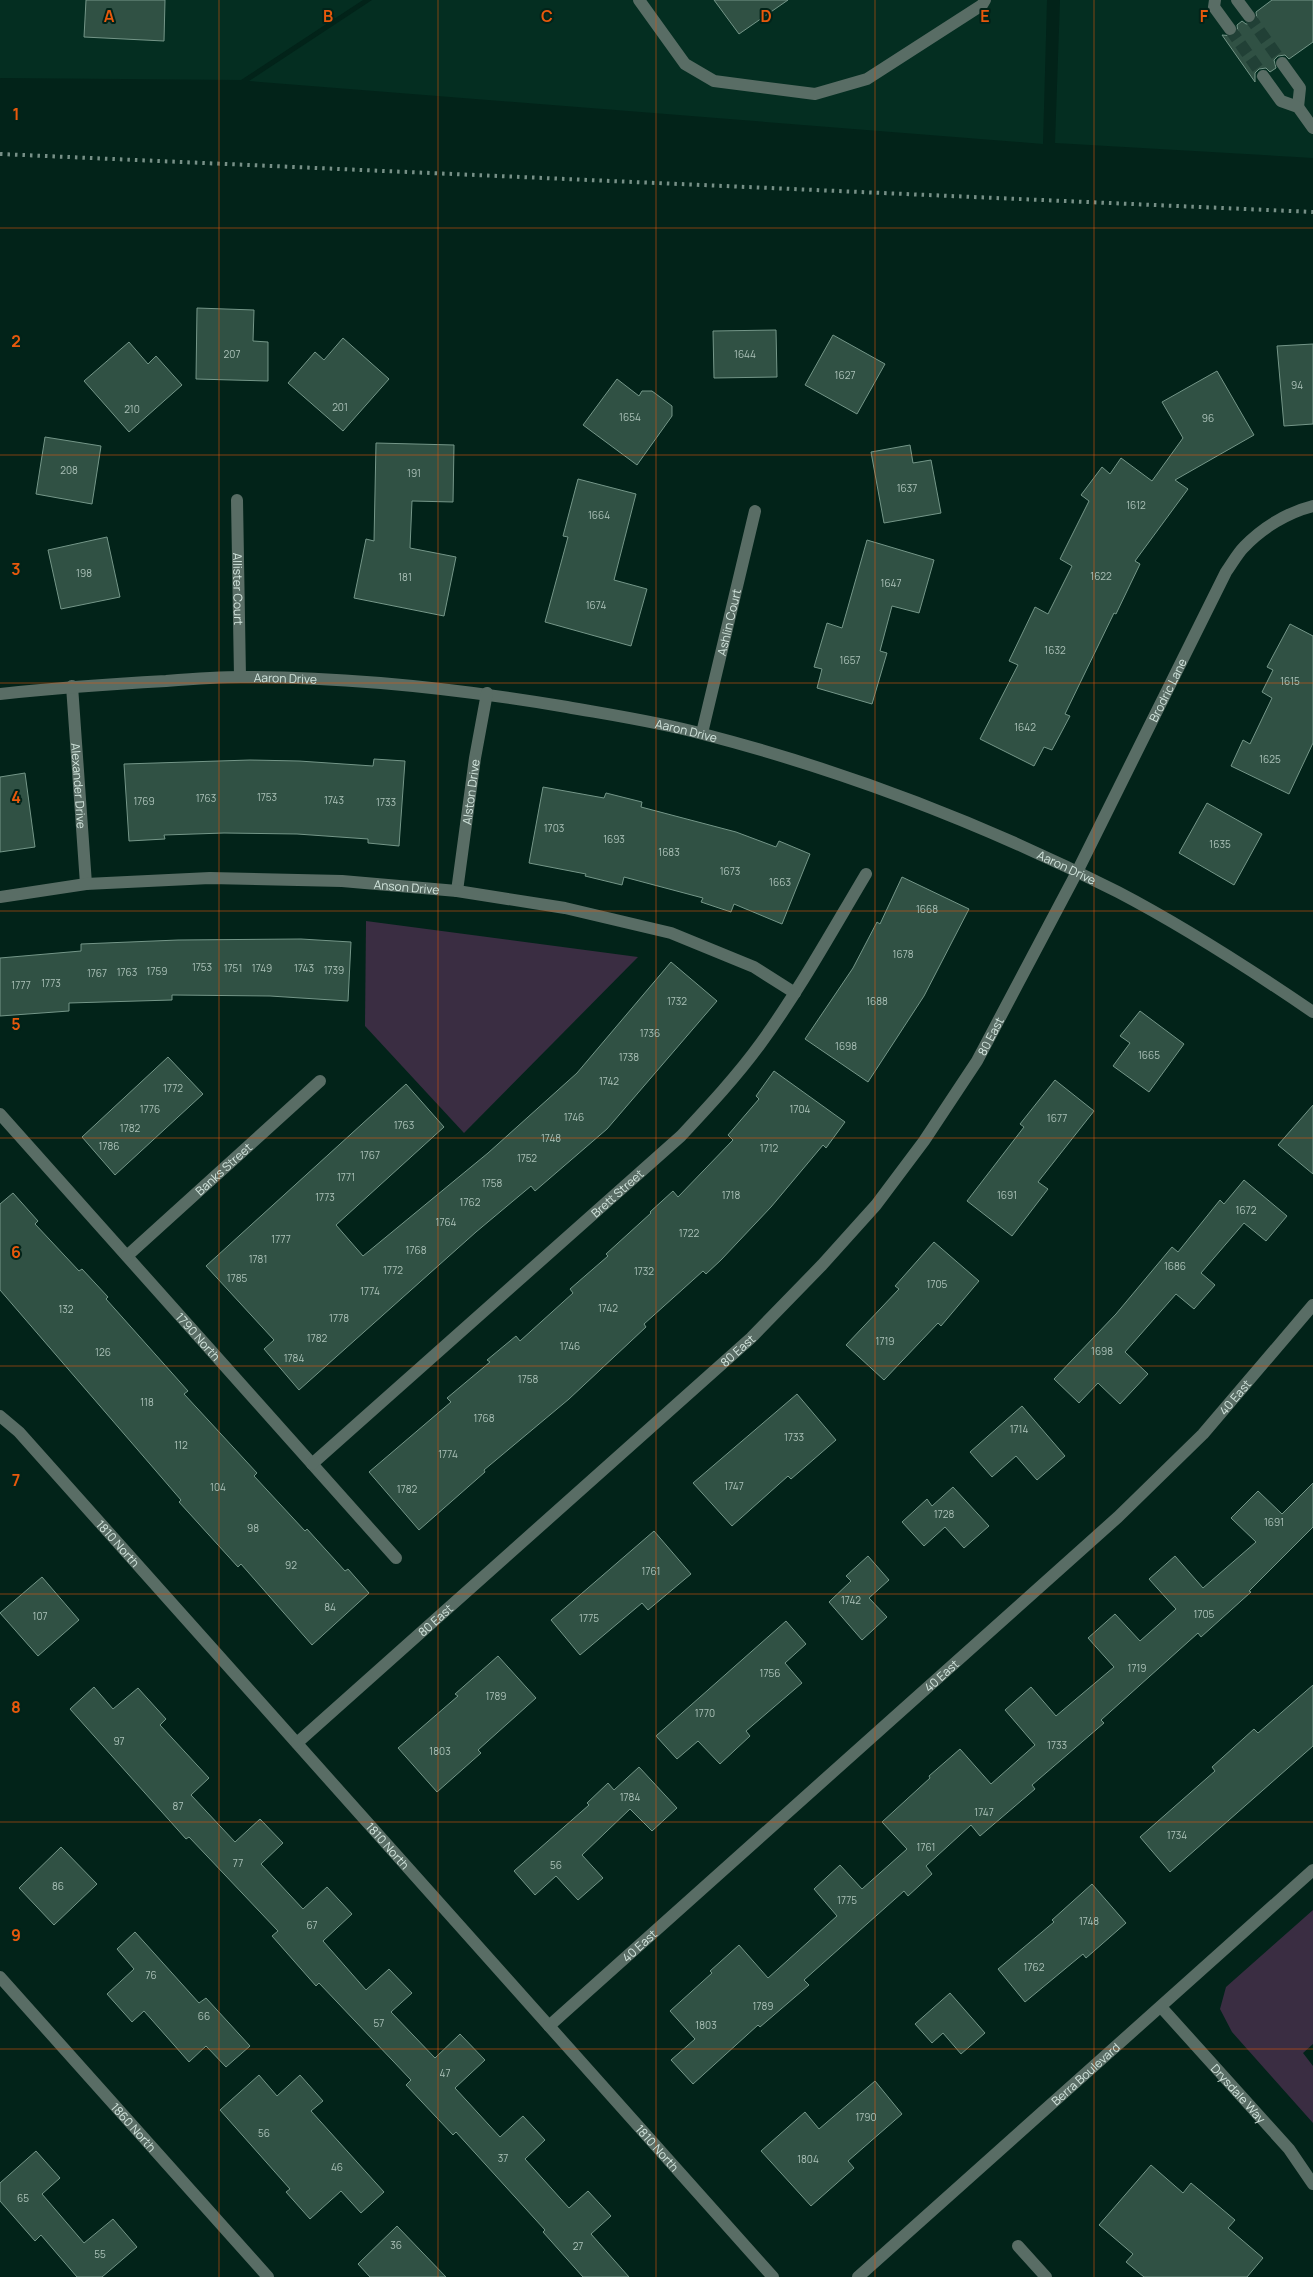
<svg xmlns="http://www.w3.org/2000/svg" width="1313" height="2277" font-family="Manrope,sans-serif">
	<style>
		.built { fill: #042e21 }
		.green { fill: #3a2d42 }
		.building { fill: #305144; stroke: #749688 }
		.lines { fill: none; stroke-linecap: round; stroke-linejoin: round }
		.minor-tunnel { stroke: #214036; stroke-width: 12; stroke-dasharray: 12 6; stroke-linecap: butt }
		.minor { stroke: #596d65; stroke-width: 12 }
		.rail { stroke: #779087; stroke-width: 4; stroke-dasharray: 2.5 5; stroke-linecap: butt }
		.grid { fill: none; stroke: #e8590c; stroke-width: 1; stroke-opacity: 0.55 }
		.labels { text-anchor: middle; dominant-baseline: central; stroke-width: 4; stroke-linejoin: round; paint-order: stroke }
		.number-label { font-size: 10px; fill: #aac0b7 }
		.street-label { font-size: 12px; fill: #d2e5dd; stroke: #022319 }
		.grid-label { font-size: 16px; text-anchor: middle; font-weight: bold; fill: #e8590c; stroke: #022319; stroke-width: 4; stroke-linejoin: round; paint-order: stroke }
	</style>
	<rect width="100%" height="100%" fill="#022319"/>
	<g class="built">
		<path d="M 0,0 L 363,0 L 241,80 L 0,78 Z"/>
		<path d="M 372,0 L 1047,0 L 1043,144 L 249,81 Z"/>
		<path d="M 1060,0 L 1313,0 L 1313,158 L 1055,143 Z"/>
	</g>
	<g class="green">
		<path d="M 366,921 L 638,957 L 464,1133 L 365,1026 Z"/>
		<path d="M 1313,1910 L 1313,2044 L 1303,2053 L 1313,2066 L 1313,2123 L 1232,2032 L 1220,2009 L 1226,1987 Z"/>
	</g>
	<g class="building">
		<path d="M 86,0 L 165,0 L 164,41 L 84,37 Z"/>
		<path d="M 714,0 L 788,0 L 739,34 Z"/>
		<path d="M 1272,0 L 1313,0 L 1313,42 L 1289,59 L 1285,55 L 1278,56 L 1274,60 L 1276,68 L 1270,72 L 1266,68 L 1259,69 L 1255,73 L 1255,82 L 1222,35 L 1234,36 L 1238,32 L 1237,25 L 1242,21 L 1246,24 L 1253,23 L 1257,19 L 1256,12 Z"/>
		<path d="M 197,308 L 254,310 L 253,341 L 268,342 L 268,381 L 196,379 Z"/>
		<path d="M 776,330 L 777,377 L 714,378 L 713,331 Z"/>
		<path d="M 833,335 L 885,364 L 857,414 L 805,385 Z"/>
		<path d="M 343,338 L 389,379 L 343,431 L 288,383 L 315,352 L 324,360 Z"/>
		<path d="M 129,342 L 148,364 L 156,356 L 182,385 L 129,432 L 84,381 Z"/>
		<path d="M 1313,344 L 1313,424 L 1284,426 L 1277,346 Z"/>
		<path d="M 1217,371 L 1254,435 L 1175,480 L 1188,489 L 1135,561 L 1140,564 L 1116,614 L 1114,613 L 1065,714 L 1070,716 L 1052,750 L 1044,747 L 1034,766 L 980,739 L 1018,665 L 1009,661 L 1035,607 L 1048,614 L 1072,566 L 1060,559 L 1089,501 L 1081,495 L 1102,467 L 1110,474 L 1121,458 L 1152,481 L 1183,438 L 1162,402 Z"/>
		<path d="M 617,379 L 639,396 L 642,391 L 652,391 L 672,406 L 672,416 L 637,465 L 583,425 Z"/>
		<path d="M 45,437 L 101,446 L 92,504 L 36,494 Z"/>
		<path d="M 376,443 L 454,445 L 453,502 L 412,501 L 410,548 L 456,557 L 444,616 L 354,598 L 366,539 L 374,541 Z"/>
		<path d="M 910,445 L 913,463 L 931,460 L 941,513 L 884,523 L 871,452 Z"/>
		<path d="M 578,479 L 636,494 L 614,580 L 647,589 L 631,646 L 545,622 L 568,537 L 563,536 Z"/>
		<path d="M 107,537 L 120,597 L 61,609 L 48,550 Z"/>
		<path d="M 867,540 L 934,560 L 919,613 L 892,606 L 880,651 L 887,653 L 872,704 L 817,688 L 822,669 L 814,667 L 827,623 L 842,628 Z"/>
		<path d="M 1290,624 L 1313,636 L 1313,743 L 1289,794 L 1231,766 L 1243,740 L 1250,744 L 1272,698 L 1262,692 L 1273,670 L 1267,667 Z"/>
		<path d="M 374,759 L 405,761 L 399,846 L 368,843 L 368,839 L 297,834 L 224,833 L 164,835 L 165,839 L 129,841 L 124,764 L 250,760 L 299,761 L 373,766 Z"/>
		<path d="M 25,773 L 35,847 L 0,852 L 0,777 Z"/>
		<path d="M 543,787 L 604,798 L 606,793 L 642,802 L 641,807 L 736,832 L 776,847 L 779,841 L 810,854 L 782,924 L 734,904 L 731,912 L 701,902 L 703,898 L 624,877 L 622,885 L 585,876 L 586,874 L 529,863 Z"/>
		<path d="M 1207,803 L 1262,834 L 1234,885 L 1179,853 Z"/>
		<path d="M 902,877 L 969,909 L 924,996 L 868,1082 L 805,1039 L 853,968 L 877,922 L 880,924 Z"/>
		<path d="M 301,939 L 351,942 L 348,1001 L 270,996 L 172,995 L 172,1000 L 69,1003 L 69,1011 L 0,1016 L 0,958 L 81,951 L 81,944 L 178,940 Z"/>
		<path d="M 671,962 L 717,1001 L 607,1129 L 535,1191 L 531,1186 L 476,1232 L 299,1390 L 264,1349 L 274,1340 L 206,1266 L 406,1084 L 444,1127 L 336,1225 L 363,1256 L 488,1153 L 577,1073 Z"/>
		<path d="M 1140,1011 L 1184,1044 L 1149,1092 L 1113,1066 L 1130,1043 L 1120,1036 Z"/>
		<path d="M 168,1057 L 203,1094 L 115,1175 L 82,1137 Z"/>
		<path d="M 774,1071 L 845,1122 L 826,1148 L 823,1145 L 771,1207 L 721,1260 L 706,1274 L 703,1271 L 644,1324 L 646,1327 L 569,1399 L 484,1470 L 485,1472 L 419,1530 L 369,1472 L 451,1402 L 447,1398 L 490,1362 L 487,1360 L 516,1336 L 520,1341 L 573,1293 L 570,1289 L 608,1256 L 606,1254 L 651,1213 L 650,1212 L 673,1191 L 678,1197 L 733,1140 L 728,1135 L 759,1099 L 756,1096 Z"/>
		<path d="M 1055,1080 L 1094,1111 L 1038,1182 L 1048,1189 L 1012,1236 L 967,1201 L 1024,1127 L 1020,1124 Z"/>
		<path d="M 1313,1105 L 1313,1174 L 1278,1145 Z"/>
		<path d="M 1244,1180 L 1287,1216 L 1266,1241 L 1244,1223 L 1201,1273 L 1215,1285 L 1194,1309 L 1176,1294 L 1125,1352 L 1148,1374 L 1120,1404 L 1098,1383 L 1079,1403 L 1054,1379 L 1116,1314 L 1172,1247 L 1178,1252 L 1220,1200 L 1224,1204 Z"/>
		<path d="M 13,1193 L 38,1221 L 35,1224 L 79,1271 L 82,1269 L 108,1297 L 106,1299 L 188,1391 L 184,1394 L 257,1473 L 254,1476 L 305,1531 L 307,1529 L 345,1571 L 348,1569 L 369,1593 L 312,1645 L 241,1564 L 238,1567 L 179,1502 L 181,1500 L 0,1290 L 0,1204 Z"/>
		<path d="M 934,1242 L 979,1281 L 941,1326 L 938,1323 L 884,1380 L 846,1345 L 899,1289 L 895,1286 Z"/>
		<path d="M 797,1394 L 836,1440 L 791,1479 L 788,1476 L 732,1526 L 693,1483 Z"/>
		<path d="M 1022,1406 L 1065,1456 L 1037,1480 L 1016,1456 L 992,1477 L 970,1452 Z"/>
		<path d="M 1313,1483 L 1313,1527 L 1249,1591 L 1251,1592 L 1201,1637 L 1198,1633 L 1101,1720 L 1104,1723 L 1032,1785 L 1035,1789 L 980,1836 L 971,1825 L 926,1866 L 932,1874 L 908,1896 L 904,1891 L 804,1980 L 809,1985 L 760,2027 L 758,2025 L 693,2084 L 671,2060 L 695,2039 L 670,2011 L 712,1973 L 710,1971 L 739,1945 L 768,1978 L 837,1916 L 814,1889 L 840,1865 L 862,1889 L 907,1849 L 882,1822 L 930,1778 L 929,1776 L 960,1749 L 991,1784 L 1035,1745 L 1005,1710 L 1031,1687 L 1056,1716 L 1114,1667 L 1088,1638 L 1115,1614 L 1140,1641 L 1176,1609 L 1149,1579 L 1175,1556 L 1203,1588 L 1256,1542 L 1231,1518 L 1258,1491 L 1282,1514 Z"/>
		<path d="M 953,1487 L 989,1526 L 964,1548 L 945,1527 L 924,1546 L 902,1522 L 927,1499 L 932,1506 Z"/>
		<path d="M 654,1531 L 691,1574 L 648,1610 L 642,1603 L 580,1655 L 551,1620 Z"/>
		<path d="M 868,1556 L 889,1580 L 869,1598 L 887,1617 L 862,1640 L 829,1602 L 851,1581 L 846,1576 Z"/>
		<path d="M 42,1577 L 79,1620 L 38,1656 L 0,1613 Z"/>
		<path d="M 786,1621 L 806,1644 L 785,1663 L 802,1683 L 746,1731 L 750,1736 L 720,1764 L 698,1741 L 677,1759 L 656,1736 Z"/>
		<path d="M 498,1656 L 536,1698 L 478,1750 L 481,1753 L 437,1792 L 398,1748 L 458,1696 L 455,1694 Z"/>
		<path d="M 1313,1685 L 1313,1746 L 1170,1872 L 1140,1837 L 1215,1771 L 1212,1767 L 1254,1729 L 1258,1733 Z"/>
		<path d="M 94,1687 L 113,1709 L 138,1688 L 166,1719 L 160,1725 L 209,1778 L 191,1795 L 235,1842 L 260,1819 L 283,1843 L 261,1864 L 303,1909 L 327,1887 L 352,1914 L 323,1941 L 366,1990 L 389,1969 L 412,1993 L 391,2012 L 435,2058 L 460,2034 L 485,2060 L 455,2088 L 500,2137 L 523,2116 L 545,2140 L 525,2159 L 569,2208 L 588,2191 L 611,2216 L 591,2234 L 629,2277 L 583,2277 L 543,2232 L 545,2230 L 456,2132 L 453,2135 L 406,2085 L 411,2080 L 319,1983 L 316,1986 L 272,1936 L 278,1931 L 189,1837 L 186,1839 L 70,1709 Z"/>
		<path d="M 639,1767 L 677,1808 L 652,1831 L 630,1809 L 582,1855 L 603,1878 L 578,1900 L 556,1876 L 535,1895 L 514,1871 L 589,1805 L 587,1803 L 608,1783 L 614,1790 Z"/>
		<path d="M 61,1847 L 97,1884 L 54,1925 L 19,1888 Z"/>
		<path d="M 1092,1884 L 1126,1923 L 1086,1958 L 1083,1954 L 1025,2002 L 998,1969 L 1054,1922 L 1052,1920 Z"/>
		<path d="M 135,1932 L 199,2003 L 206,1998 L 250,2046 L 226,2067 L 206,2046 L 189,2062 L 144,2011 L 132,2022 L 107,1994 L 134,1969 L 117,1949 Z"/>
		<path d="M 950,1993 L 985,2033 L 961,2054 L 943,2033 L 932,2043 L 915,2024 Z"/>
		<path d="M 259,2075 L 277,2096 L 300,2075 L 323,2101 L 311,2111 L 384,2192 L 361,2213 L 341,2191 L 310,2219 L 286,2192 L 290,2189 L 220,2110 Z"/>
		<path d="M 875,2081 L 902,2114 L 848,2161 L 854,2168 L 811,2206 L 761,2151 L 805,2112 L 819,2129 Z"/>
		<path d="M 36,2151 L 60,2178 L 42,2194 L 84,2243 L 113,2219 L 137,2247 L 102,2277 L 77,2277 L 41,2235 L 35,2241 L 0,2201 L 0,2183 Z"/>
		<path d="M 1151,2165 L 1183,2193 L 1191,2183 L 1235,2220 L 1228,2228 L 1263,2258 L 1247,2277 L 1144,2277 L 1126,2262 L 1133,2254 L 1099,2225 Z"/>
		<path d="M 397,2226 L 446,2277 L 370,2277 L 358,2264 Z"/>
	</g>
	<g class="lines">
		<g class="minor-tunnel">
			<path d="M 1249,16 L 1282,63"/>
			<path d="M 1230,29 L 1263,76"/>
		</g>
		<g class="minor">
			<path d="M 639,0 L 685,64 L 714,81 L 815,94 L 867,79 L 982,5 L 985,0"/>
			<path d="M 1215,0 L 1214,7 L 1230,29"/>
			<path d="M 1237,0 L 1249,16"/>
			<path d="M 1282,63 L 1300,88 L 1298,107"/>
			<path d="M 1263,76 L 1281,101 L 1298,107 L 1313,128"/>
			<path id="s1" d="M 237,500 L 240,677"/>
			<path id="s2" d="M 72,686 L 86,884"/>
			<path id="s3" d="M 0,694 C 55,688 111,684 166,681 C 191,679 217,677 242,677 C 351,677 460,689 567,707 C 612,715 659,722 703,734 C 846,771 986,825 1118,892 C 1185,927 1250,969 1313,1012"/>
			<path id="s4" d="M 702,733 L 755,511"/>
			<path id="s5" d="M 457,891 L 475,758 L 487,693"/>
			<path id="s6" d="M 0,897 L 86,884 L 210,878 L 342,881 L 457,891 L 565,908 L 671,933 L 754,967 L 795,993"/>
			<path id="s7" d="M 0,1114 L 396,1558"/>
			<path id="s8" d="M 127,1256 L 320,1081"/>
			<path id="s9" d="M 0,1416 L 19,1432 L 773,2277"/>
			<path id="s10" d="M 312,1464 L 681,1136 C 709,1106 737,1076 761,1043 C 800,989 832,931 866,874"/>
			<path id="s11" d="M 297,1743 L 751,1338 L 822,1265 L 876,1205 L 924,1141 L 977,1061 L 1077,872 L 1226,572 C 1232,564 1237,554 1244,547 C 1262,528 1288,512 1313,506"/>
			<path id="s12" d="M 0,1977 L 268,2277"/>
			<path id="s13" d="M 1161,2007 L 1289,2149 L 1313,2184"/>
			<path id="s14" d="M 549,2026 L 1118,1517 L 1203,1434 L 1313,1305"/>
			<path d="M 1018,2246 L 1046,2277"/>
			<path id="s15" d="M 858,2277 L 1313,1870"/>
		</g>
		<path class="rail" d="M 0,154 L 1313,212"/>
	</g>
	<path class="grid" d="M 219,0 L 219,2277M 438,0 L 438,2277M 656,0 L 656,2277M 875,0 L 875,2277M 1094,0 L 1094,2277M 0,228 L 1313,228M 0,455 L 1313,455M 0,683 L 1313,683M 0,911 L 1313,911M 0,1138 L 1313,1138M 0,1366 L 1313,1366M 0,1594 L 1313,1594M 0,1822 L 1313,1822M 0,2049 L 1313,2049"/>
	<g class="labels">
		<g class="number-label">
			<text x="232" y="354">207</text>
			<text x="745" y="354">1644</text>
			<text x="845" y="375">1627</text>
			<text x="1297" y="385">94</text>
			<text x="340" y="407">201</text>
			<text x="132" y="409">210</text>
			<text x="630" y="417">1654</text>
			<text x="1208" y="418">96</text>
			<text x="69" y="470">208</text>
			<text x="414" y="473">191</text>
			<text x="907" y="488">1637</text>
			<text x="1136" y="505">1612</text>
			<text x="599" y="515">1664</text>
			<text x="84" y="573">198</text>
			<text x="1101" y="576">1622</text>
			<text x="405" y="577">181</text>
			<text x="891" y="583">1647</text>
			<text x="596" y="605">1674</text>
			<text x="1055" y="650">1632</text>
			<text x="850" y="660">1657</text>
			<text x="1290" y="681">1615</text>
			<text x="1025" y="727">1642</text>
			<text x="1270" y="759">1625</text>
			<text x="267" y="797">1753</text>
			<text x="206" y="798">1763</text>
			<text x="334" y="800">1743</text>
			<text x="144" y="801">1769</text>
			<text x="386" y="802">1733</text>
			<text x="554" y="828">1703</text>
			<text x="614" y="839">1693</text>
			<text x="1220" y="844">1635</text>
			<text x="669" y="852">1683</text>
			<text x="730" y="871">1673</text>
			<text x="780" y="882">1663</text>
			<text x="927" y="909">1668</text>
			<text x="903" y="954">1678</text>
			<text x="202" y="967">1753</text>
			<text x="233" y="968">1751</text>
			<text x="262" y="968">1749</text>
			<text x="304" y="968">1743</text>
			<text x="334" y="970">1739</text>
			<text x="157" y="971">1759</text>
			<text x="127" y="972">1763</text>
			<text x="97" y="973">1767</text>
			<text x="51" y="983">1773</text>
			<text x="21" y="985">1777</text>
			<text x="677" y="1001">1732</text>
			<text x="877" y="1001">1688</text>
			<text x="650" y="1033">1736</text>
			<text x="846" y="1046">1698</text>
			<text x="1149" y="1055">1665</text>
			<text x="629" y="1057">1738</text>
			<text x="609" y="1081">1742</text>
			<text x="173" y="1088">1772</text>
			<text x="150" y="1109">1776</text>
			<text x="800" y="1109">1704</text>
			<text x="574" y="1117">1746</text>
			<text x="1057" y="1118">1677</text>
			<text x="404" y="1125">1763</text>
			<text x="130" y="1128">1782</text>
			<text x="551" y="1138">1748</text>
			<text x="109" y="1146">1786</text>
			<text x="769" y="1148">1712</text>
			<text x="370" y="1155">1767</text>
			<text x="527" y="1158">1752</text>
			<text x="346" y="1177">1771</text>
			<text x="492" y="1183">1758</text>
			<text x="731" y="1195">1718</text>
			<text x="1007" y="1195">1691</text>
			<text x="325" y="1197">1773</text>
			<text x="470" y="1202">1762</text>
			<text x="1246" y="1210">1672</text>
			<text x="446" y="1222">1764</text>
			<text x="689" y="1233">1722</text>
			<text x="281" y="1239">1777</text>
			<text x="416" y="1250">1768</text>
			<text x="258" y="1259">1781</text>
			<text x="1175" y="1266">1686</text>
			<text x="393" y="1270">1772</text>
			<text x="644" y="1271">1732</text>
			<text x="237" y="1278">1785</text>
			<text x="937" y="1284">1705</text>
			<text x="370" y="1291">1774</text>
			<text x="608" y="1308">1742</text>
			<text x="66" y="1309">132</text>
			<text x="339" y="1318">1778</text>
			<text x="317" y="1338">1782</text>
			<text x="885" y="1341">1719</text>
			<text x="570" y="1346">1746</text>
			<text x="1102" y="1351">1698</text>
			<text x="103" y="1352">126</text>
			<text x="294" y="1358">1784</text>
			<text x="528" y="1379">1758</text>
			<text x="147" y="1402">118</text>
			<text x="484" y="1418">1768</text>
			<text x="1019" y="1429">1714</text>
			<text x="794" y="1437">1733</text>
			<text x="181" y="1445">112</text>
			<text x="448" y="1454">1774</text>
			<text x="734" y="1486">1747</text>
			<text x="218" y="1487">104</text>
			<text x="407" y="1489">1782</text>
			<text x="944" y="1514">1728</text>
			<text x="1274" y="1522">1691</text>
			<text x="253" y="1528">98</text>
			<text x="291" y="1565">92</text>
			<text x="651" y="1571">1761</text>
			<text x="851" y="1600">1742</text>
			<text x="330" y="1607">84</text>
			<text x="1204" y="1614">1705</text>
			<text x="40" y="1616">107</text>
			<text x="589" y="1618">1775</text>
			<text x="1137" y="1668">1719</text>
			<text x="770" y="1673">1756</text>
			<text x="496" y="1696">1789</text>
			<text x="705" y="1713">1770</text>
			<text x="119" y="1741">97</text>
			<text x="1057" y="1745">1733</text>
			<text x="440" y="1751">1803</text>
			<text x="630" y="1797">1784</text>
			<text x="178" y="1806">87</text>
			<text x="984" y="1812">1747</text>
			<text x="1177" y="1835">1734</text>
			<text x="926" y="1847">1761</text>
			<text x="238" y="1863">77</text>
			<text x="556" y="1865">56</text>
			<text x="58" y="1886">86</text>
			<text x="847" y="1900">1775</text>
			<text x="1089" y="1921">1748</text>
			<text x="312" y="1925">67</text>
			<text x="1034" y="1967">1762</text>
			<text x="151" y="1975">76</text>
			<text x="763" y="2006">1789</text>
			<text x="204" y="2016">66</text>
			<text x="379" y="2023">57</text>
			<text x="706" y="2025">1803</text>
			<text x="445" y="2073">47</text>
			<text x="866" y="2117">1790</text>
			<text x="264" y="2133">56</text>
			<text x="503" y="2158">37</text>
			<text x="808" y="2159">1804</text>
			<text x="337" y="2167">46</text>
			<text x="23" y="2198">65</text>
			<text x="396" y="2245">36</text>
			<text x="578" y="2246">27</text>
			<text x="100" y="2254">55</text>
		</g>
		<g class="street-label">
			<text stroke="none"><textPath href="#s1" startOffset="89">Allister Court</textPath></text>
			<text stroke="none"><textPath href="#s4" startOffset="114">Ashlin Court</textPath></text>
			<text stroke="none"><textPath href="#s3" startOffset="286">Aaron Drive</textPath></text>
			<text stroke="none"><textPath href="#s11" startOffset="1384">Brodric Lane</textPath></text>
			<text stroke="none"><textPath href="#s3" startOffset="691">Aaron Drive</textPath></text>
			<text stroke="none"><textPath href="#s2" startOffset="100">Alexander Drive</textPath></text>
			<text stroke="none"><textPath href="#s5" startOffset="100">Alston Drive</textPath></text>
			<text stroke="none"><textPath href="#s3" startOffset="1096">Aaron Drive</textPath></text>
			<text stroke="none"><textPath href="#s6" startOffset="408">Anson Drive</textPath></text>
			<text stroke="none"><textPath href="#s11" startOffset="995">80 East</textPath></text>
			<text stroke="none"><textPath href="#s8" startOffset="130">Banks Street</textPath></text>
			<text stroke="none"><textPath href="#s10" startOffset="408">Brett Street</textPath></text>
			<text stroke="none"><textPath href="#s7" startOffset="298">1790 North</textPath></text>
			<text stroke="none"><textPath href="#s11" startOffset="590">80 East</textPath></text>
			<text stroke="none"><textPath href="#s14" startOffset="931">40 East</textPath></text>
			<text stroke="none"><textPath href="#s9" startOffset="174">1810 North</textPath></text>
			<text stroke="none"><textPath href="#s11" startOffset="185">80 East</textPath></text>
			<text stroke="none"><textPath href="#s14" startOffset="526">40 East</textPath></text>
			<text stroke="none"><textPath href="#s9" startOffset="579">1810 North</textPath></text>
			<text stroke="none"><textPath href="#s14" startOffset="121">40 East</textPath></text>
			<text stroke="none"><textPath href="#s15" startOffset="305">Berra Boulevard</textPath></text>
			<text stroke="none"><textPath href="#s13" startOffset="116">Drysdale Way</textPath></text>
			<text stroke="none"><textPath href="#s12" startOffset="201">1860 North</textPath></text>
			<text stroke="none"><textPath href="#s9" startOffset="984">1810 North</textPath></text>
		</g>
	</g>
	<g class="grid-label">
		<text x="109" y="22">A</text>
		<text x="328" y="22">B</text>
		<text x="547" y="22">C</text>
		<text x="766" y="22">D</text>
		<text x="985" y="22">E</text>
		<text x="1204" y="22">F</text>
		<text x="16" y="120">1</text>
		<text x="16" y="347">2</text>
		<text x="16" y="575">3</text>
		<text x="16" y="803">4</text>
		<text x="16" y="1030">5</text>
		<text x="16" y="1258">6</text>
		<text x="16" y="1486">7</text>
		<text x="16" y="1713">8</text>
		<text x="16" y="1941">9</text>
	</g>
</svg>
